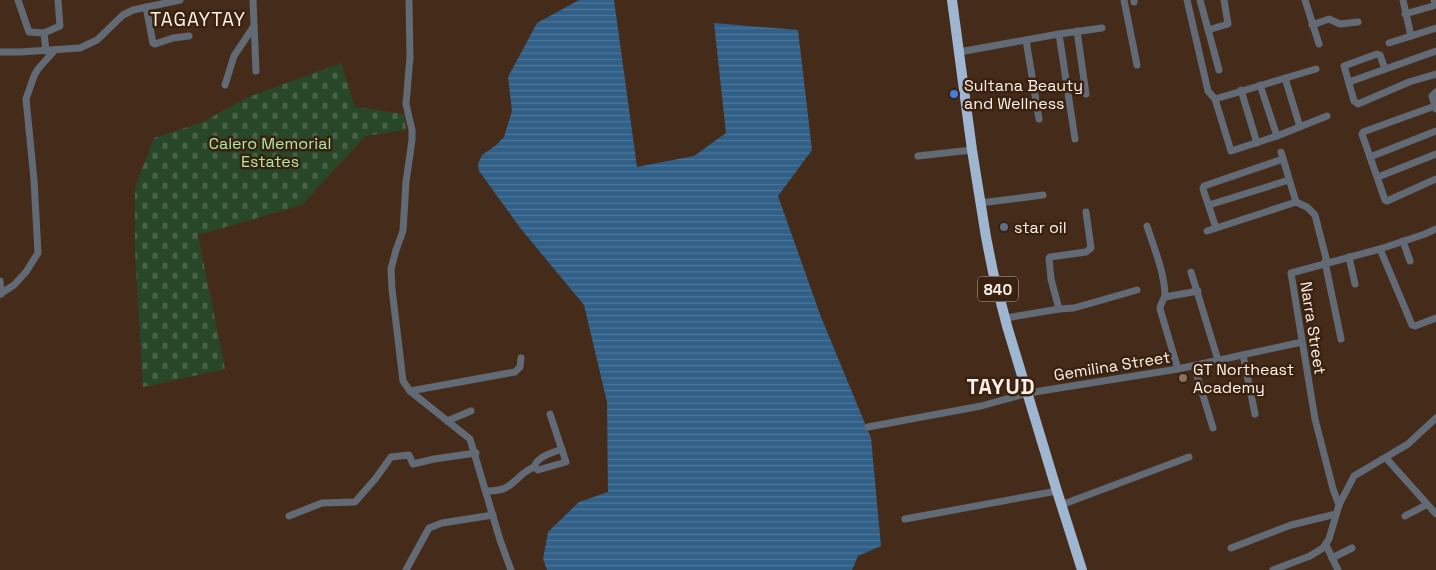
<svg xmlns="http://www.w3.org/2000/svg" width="1436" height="570" font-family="'Space Grotesk',sans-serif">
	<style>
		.cemetery { fill: url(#cemetery-stones) }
		.water { fill: url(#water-rules) }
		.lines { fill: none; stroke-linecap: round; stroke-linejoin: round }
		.minor { stroke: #616a75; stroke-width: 7 }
		.highway { stroke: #9fb6d1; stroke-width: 10 }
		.shop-dot { fill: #3f7fe0; stroke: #3a2210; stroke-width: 2 }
		.service-dot { fill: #5c6f8a; stroke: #3a2210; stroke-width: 2 }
		.education-dot { fill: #8d6e63; stroke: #3a2210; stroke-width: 2 }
		.labels { text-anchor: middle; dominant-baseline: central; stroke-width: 5; stroke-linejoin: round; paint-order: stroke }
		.shield { fill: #3a2210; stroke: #c3b2a7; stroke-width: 1 }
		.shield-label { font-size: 15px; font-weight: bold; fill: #fef0e8 }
		.poi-label { font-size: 16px; fill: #fef0e8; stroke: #3a2210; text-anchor: start }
		.park-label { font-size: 16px; fill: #a8eba9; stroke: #3a2210 }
		.street-label { font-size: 16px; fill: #fef0e8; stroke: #3a2210 }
		.quarter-label { font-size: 19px; letter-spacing: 1px; fill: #fef0e8; stroke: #3a2210 }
		.district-label { font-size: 21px; font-weight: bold; letter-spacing: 1px; fill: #fef0e8; stroke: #3a2210 }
	</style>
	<defs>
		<pattern id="cemetery-stones" width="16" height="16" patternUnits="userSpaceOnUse" patternTransform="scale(1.25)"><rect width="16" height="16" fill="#284729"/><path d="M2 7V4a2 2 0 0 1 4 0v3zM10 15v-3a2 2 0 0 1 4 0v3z" fill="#486248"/></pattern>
		<pattern id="water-rules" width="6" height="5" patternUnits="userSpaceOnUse" patternTransform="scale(1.25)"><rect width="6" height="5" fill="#305f87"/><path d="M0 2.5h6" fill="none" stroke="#4f7698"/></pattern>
	</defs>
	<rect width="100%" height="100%" fill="#452c1a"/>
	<path class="cemetery" d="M 341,63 L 355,107 L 404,114 L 406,130 L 365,136 L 302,205 L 198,235 L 225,369 L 143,387 L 135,252 L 135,187 L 154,138 L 203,122 L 246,98 Z"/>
	<path class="water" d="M 579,0 L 614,0 L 637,167 L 694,156 L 726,133 L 714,23 L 798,30 L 812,150 L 778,196 L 821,317 L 871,438 L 881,546 L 858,556 L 852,570 L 547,570 L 543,559 L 548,532 L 579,502 L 608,492 L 607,402 L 584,305 L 521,229 L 479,171 L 478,164 L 482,155 L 495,146 L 504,137 L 512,111 L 508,77 L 537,23 Z"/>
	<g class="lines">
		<g class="minor">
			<path d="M 18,0 L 29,32 L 44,33 L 46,51"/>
			<path d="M 253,0 L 256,71"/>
			<path d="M 409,0 L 410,57 L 406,104 L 412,130 L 412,140 L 406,182 L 403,231 L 396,250 L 391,269 L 392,289 L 403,381 L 410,391 L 470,439 L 500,540 L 511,570"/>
			<path d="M 1124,0 L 1137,65"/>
			<path d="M 1134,0 L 1134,2"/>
			<path d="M 1187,0 L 1208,91 L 1215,99 L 1231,151 L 1277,136 L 1327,116"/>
			<path d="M 1200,0 L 1219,70"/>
			<path d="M 1305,0 L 1319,44"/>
			<path d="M 1403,0 L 1411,36"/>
			<path d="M 146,7 L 153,43 L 155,44 L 173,38 L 189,36"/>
			<path d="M 1405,14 L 1433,6 L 1435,4 L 1434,0"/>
			<path d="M 1312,25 L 1329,19 L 1340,24 L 1358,22"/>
			<path d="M 1208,30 L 1228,24 L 1224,0"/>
			<path d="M 1077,31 L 1086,94"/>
			<path d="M 44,33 L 60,26 L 58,0"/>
			<path d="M 1059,34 L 1075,139"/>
			<path d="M 1026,40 L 1039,119"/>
			<path d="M 1389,43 L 1436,28"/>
			<path d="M 0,52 L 20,52 L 80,48 L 97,40 L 123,15 L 133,10 L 180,0"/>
			<path d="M 959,52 L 1059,34 L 1102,28"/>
			<path d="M 1385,69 L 1380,55 L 1377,54 L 1344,66 L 1354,101 L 1358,104 L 1409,82 L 1436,74"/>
			<path d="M 1285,78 L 1300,127"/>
			<path d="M 1349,82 L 1436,51"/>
			<path d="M 225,85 L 234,56 L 254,26"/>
			<path d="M 1260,85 L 1277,136"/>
			<path d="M 1241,90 L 1257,143"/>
			<path d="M 1215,99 L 1316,69"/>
			<path d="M 1435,106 L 1363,132 L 1362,134 L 1385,200 L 1387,201 L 1436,179"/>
			<path d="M 1436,109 L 1432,96 L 1436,92"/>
			<path d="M 1281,152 L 1296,202"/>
			<path d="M 918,156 L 972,150"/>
			<path d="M 1370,157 L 1436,131"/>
			<path d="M 1378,177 L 1436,154"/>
			<path d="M 980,203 L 1043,195"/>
			<path d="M 1209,205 L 1289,180"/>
			<path d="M 1147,226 C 1154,248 1164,271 1165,294 C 1165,299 1160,303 1160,309 L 1178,369"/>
			<path d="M 1216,228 L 1203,189 L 1204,186 L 1283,159"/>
			<path d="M 1207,231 L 1296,202 L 1307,207 L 1315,215 L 1327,262"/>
			<path d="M 1403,241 L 1410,261"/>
			<path d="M 1380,249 L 1412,325 L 1415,326 L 1436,318"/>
			<path d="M 1349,257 L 1355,284"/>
			<path d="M 1325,262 L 1341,339"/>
			<path d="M 1191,272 L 1218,360"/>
			<path d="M 0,281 L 1,294"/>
			<path d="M 0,294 L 14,285 L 26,272 L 38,253 L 34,180 L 26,99 L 34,76 L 38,69 L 55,50"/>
			<path d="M 1165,297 L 1198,291"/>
			<path d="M 1059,309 L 1051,279 L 1049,258 L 1050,257 L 1086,252 L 1091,248 L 1086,212"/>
			<path d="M 1006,318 L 1059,309 L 1074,308 L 1137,290"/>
			<path d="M 1243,355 L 1255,414"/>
			<path d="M 1194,366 L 1213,428"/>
			<path d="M 410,391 L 515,372 L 520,367 L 521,358"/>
			<path d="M 447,421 L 471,411"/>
			<path d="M 868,427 L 981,406 L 1028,393 L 1178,369 L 1302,342"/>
			<path d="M 1386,458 L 1436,514"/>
			<path d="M 534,467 C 538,456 552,453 562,449"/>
			<path d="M 487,491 C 493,491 501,491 507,487 C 517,481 523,471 534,467 L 538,470 L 566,462 L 550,414"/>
			<path d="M 1061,505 L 1189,457"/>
			<path d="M 1339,505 L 1333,489 L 1315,419 L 1291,273 L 1380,249 L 1425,234 L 1436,229"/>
			<path d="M 289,516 L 322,503 L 355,502 L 376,478 L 391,457 L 409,455 L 413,464 L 434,459 L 476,453"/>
			<path d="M 1405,516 L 1426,505"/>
			<path d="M 905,519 L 1057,491"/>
			<path d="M 1326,545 L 1338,570"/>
			<path d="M 1231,548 L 1291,525 L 1336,514"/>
			<path d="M 1332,558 L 1352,548"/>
			<path d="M 406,570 L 429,528 L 442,523 L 493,515"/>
			<path d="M 1273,570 L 1310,556 L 1323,548 L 1329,539 L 1339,505 L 1354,476 L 1408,444 L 1436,418"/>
		</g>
		<path class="highway" d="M 952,0 L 972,150 L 986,237 L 993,272 L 1007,326 L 1056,488 L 1082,570"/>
	</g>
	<circle class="shop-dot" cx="954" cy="94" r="5"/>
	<circle class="service-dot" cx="1004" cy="227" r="5"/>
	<circle class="education-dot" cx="1183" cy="378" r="5"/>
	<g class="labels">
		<rect class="shield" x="978" y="276.5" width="40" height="25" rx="4"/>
		<g class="shield-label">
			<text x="998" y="289">840</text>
		</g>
		<g class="poi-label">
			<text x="964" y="85">Sultana Beauty<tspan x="964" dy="18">and Wellness</tspan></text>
			<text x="1014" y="227">star oil</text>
			<text x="1193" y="369">GT Northeast<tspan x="1193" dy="18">Academy</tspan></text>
		</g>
		<g class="park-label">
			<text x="270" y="143">Calero Memorial<tspan x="270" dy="18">Estates</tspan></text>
		</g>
		<g class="street-label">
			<text transform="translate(1313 328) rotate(81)">Narra Street</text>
			<text transform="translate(1112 366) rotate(-9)">Gemilina Street</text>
		</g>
		<g class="quarter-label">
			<text x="198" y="19">TAGAYTAY</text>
		</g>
		<g class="district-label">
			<text x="1001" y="386">TAYUD</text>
		</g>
	</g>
</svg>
